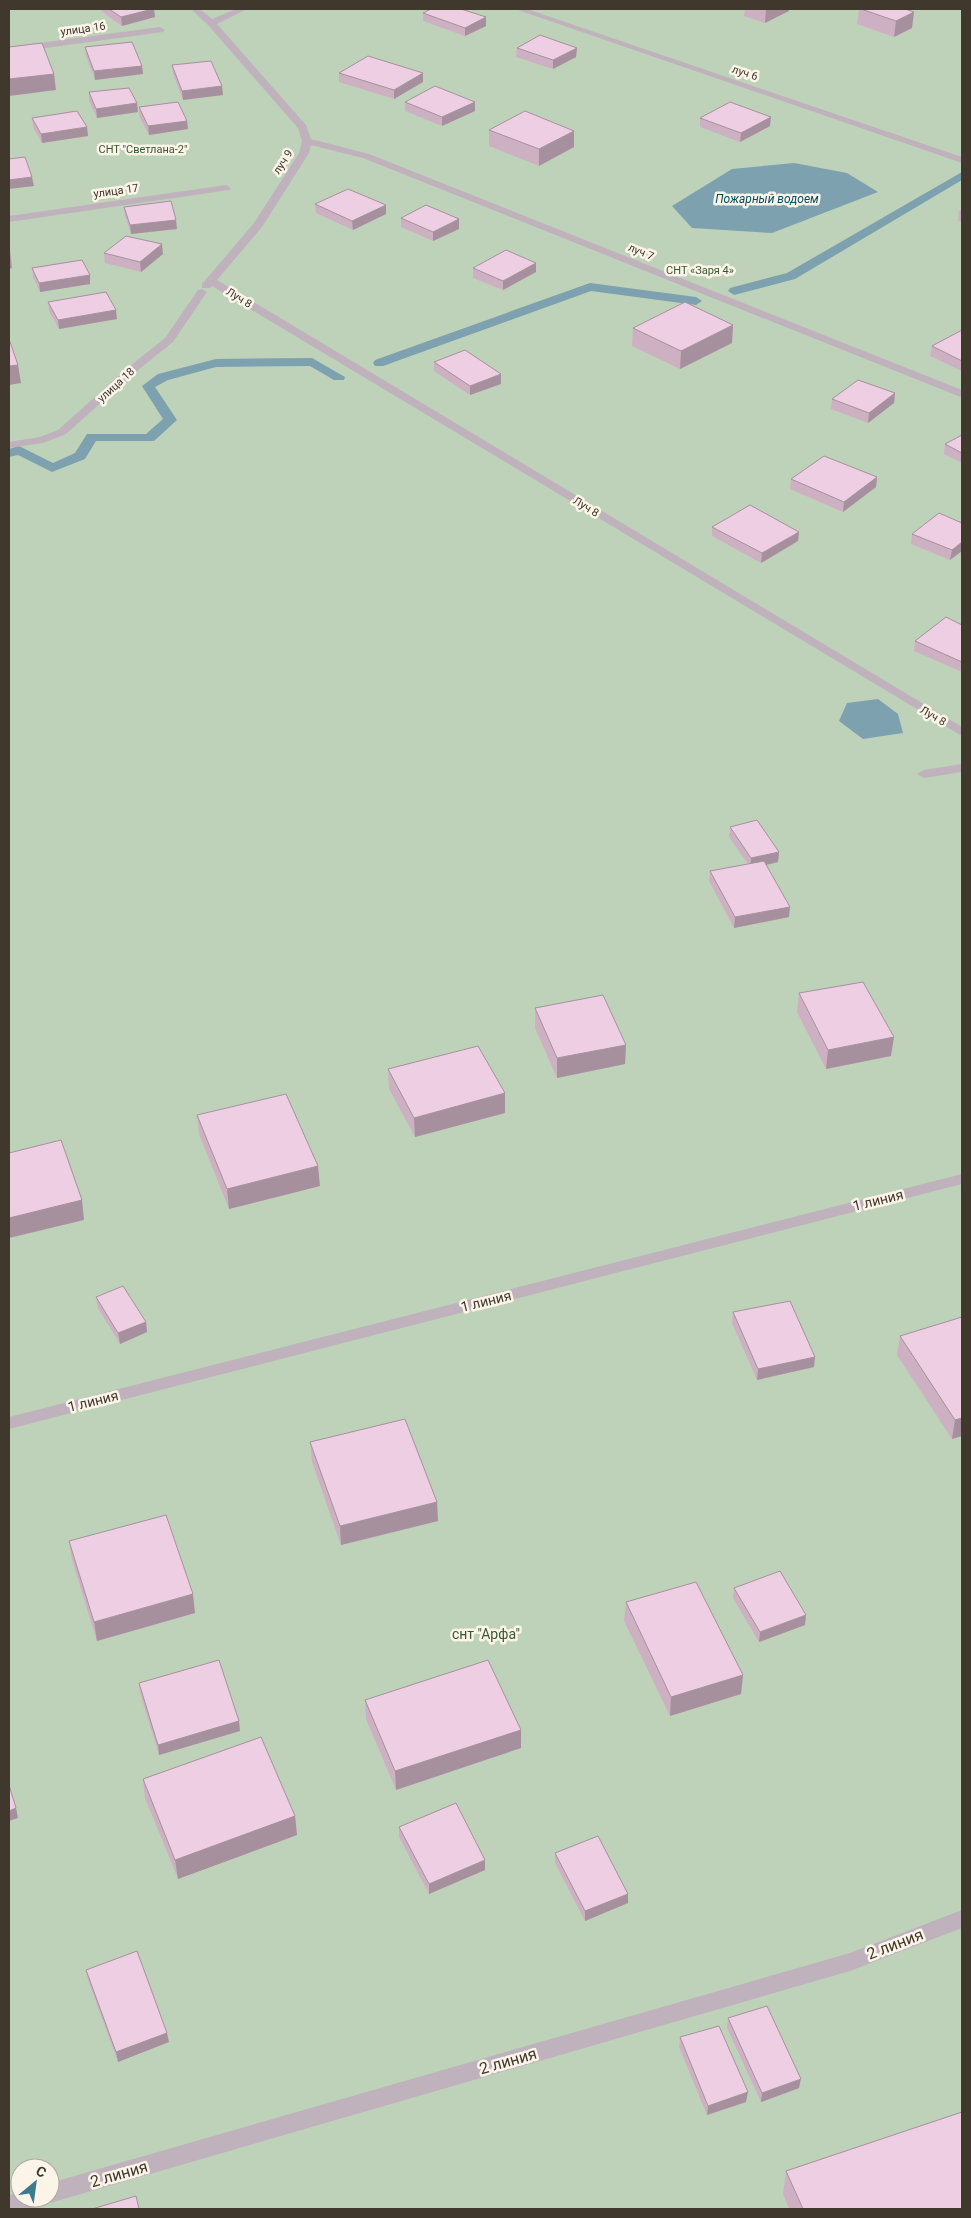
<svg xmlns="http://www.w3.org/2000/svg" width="971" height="2218" font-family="Roboto,sans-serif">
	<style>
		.green { fill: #bed2ba; fill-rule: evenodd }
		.water { fill: #7da1af }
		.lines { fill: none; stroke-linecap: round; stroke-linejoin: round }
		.stream { fill: #7da1af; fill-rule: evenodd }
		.minor { fill: #bfb2bc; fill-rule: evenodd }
		.wall { fill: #cdb1c2 }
		.shaded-wall { fill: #a7909e }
		.building { fill: #eecee2; stroke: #a7909e }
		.labels { text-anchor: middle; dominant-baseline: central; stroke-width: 5; stroke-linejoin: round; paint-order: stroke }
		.far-street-label { font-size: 11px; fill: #40382d; stroke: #fcf4e9 }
		.far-park-label { font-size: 11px; fill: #355830; stroke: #fcf4e9 }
		.far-water-label { font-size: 12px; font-style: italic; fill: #004e63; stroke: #fcf4e9 }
		.street-label { font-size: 14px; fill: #40382d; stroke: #fcf4e9 }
		.park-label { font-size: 14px; fill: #355830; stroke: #fcf4e9 }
		.near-street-label { font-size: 16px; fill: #40382d; stroke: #fcf4e9 }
	</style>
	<rect width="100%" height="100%" fill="#fcf4e9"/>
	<path class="green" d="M 9,9 L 962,9 L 962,2209 L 9,2209 ZM 20,2168 L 50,2168 L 50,2198 L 20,2198 Z"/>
	<g class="water">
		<path d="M 794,163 L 847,173 L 878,192 L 772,233 L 692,228 L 672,206 L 732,169 Z"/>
		<path d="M 878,699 L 898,714 L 903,733 L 863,739 L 839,721 L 847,703 Z"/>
	</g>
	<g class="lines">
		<g class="stream">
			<path d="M 962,172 L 962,180 L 795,279 L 734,295 L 728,291 L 730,288 L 787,273 Z"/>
			<path d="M 590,283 L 696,297 L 702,301 L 696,305 L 591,291 L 383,366 L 375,366 L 373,363 L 375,360 Z"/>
			<path d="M 312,358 L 345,377 L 344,380 L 334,380 L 310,366 L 216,367 L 168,380 L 155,387 L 177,420 L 154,441 L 96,441 L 85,459 L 52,472 L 18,455 L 9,457 L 9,449 L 19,446 L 53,463 L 75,453 L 87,434 L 146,434 L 163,419 L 142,386 L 158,374 L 216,359 Z"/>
		</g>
		<g class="minor">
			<path d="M 191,9 L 200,9 L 212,19 L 236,9 L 247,9 L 217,24 L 306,125 L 311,139 L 369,154 L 962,390 L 962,397 L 958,396 L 363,158 L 311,145 L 309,153 L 262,227 L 217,280 L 962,727 L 962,736 L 212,286 L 210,288 L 202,288 L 202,284 L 254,223 L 299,153 L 302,141 L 298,128 L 208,25 Z"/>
			<path d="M 515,9 L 527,9 L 962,157 L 962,163 Z"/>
			<path d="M 160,27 L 165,30 L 163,32 L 9,53 L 9,47 Z"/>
			<path d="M 226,185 L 231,188 L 229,190 L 9,222 L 9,216 Z"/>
			<path d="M 202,289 L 207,292 L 173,342 L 133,374 L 66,434 L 43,443 L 9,448 L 9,442 L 40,437 L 58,430 L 125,370 L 165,338 L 198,290 Z"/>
			<path d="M 962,764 L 962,772 L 924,778 L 917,774 L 924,770 Z"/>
			<path d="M 962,1174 L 962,1184 L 9,1429 L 9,1417 Z"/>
			<path d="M 962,1910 L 962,1928 L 850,1971 L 50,2203 L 43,2201 L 41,2205 L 30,2209 L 9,2209 L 9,2195 L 20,2192 L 20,2198 L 50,2198 L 50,2183 L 850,1953 Z"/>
		</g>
	</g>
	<g class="wall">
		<path d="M 101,9 L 154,9 L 155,17 L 122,26 L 101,11 Z"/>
		<path d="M 745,9 L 789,9 L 789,11 L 765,23 L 744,16 Z"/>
		<path d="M 859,9 L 905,9 L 914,12 L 912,28 L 894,37 L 857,24 Z"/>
		<path d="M 423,13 L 486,26 L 465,36 L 423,21 Z"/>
		<path d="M 85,47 L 142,66 L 143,74 L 95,80 L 86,56 Z"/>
		<path d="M 517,48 L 577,48 L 576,57 L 553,69 L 516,57 Z"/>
		<path d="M 172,65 L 223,95 L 183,100 L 173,74 Z"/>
		<path d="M 339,73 L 423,82 L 394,99 L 339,82 Z"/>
		<path d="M 89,92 L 138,112 L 97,118 L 89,101 Z"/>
		<path d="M 405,102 L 475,111 L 442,126 L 405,111 Z"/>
		<path d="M 139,107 L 187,121 L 188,129 L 149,135 L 139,116 Z"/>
		<path d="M 32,118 L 87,127 L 88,136 L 42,143 L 33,127 Z"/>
		<path d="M 700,118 L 770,126 L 740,142 L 700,127 Z"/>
		<path d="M 489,130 L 574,131 L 574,147 L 539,166 L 489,146 Z"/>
		<path d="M 315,204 L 386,214 L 353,230 L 316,213 Z"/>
		<path d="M 124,207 L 177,229 L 131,234 L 125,216 Z"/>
		<path d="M 962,209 L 962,222 L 958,221 L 959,211 Z"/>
		<path d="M 401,218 L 459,229 L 433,241 L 401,227 Z"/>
		<path d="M 104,253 L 163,254 L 141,272 L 105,263 Z"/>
		<path d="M 536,263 L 536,272 L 503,290 L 473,278 L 473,268 Z"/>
		<path d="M 32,268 L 90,284 L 40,292 L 33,277 Z"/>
		<path d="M 48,302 L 117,319 L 59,329 L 49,311 Z"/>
		<path d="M 733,325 L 732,343 L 680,369 L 632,346 L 633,328 Z"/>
		<path d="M 962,330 L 962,371 L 930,356 L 932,346 Z"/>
		<path d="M 434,362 L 501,384 L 470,395 L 434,371 Z"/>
		<path d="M 895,393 L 894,403 L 868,423 L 831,409 L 832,399 Z"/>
		<path d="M 962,435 L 962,463 L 944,454 L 945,444 Z"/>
		<path d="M 877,477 L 876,487 L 843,512 L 790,489 L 791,479 Z"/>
		<path d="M 962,523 L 962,551 L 950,560 L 911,544 L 912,534 Z"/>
		<path d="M 712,527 L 799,532 L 798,541 L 761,563 L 712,536 Z"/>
		<path d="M 962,625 L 962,672 L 914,651 L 915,641 Z"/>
		<path d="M 730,827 L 779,852 L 778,862 L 766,865 L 789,917 L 734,928 L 709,881 L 710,871 L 748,864 L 729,837 Z"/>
		<path d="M 799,993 L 891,1056 L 826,1069 L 797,1012 Z"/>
		<path d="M 535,1008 L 626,1045 L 625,1064 L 557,1078 L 535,1028 Z"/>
		<path d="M 388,1069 L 505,1093 L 505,1113 L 415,1137 L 389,1089 Z"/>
		<path d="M 197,1115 L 320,1186 L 229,1209 L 199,1134 Z"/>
		<path d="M 96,1297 L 146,1322 L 147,1332 L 120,1344 L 98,1308 Z"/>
		<path d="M 733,1312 L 815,1357 L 814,1367 L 757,1380 L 732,1323 Z"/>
		<path d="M 962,1317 L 962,1436 L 952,1439 L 897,1355 L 900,1336 Z"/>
		<path d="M 310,1442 L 437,1502 L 438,1521 L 341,1545 L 312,1462 Z"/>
		<path d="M 69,1541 L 195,1613 L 97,1641 L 72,1560 Z"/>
		<path d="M 734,1588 L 806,1615 L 805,1625 L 759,1642 L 733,1598 Z"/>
		<path d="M 626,1602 L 743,1675 L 741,1694 L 670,1716 L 624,1621 Z"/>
		<path d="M 139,1683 L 239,1721 L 240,1731 L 159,1755 L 140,1693 Z"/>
		<path d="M 365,1700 L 521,1730 L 521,1748 L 396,1790 L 366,1719 Z"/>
		<path d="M 143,1779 L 295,1816 L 297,1835 L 178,1879 L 145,1798 Z"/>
		<path d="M 399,1827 L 485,1870 L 429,1894 L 399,1837 Z"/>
		<path d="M 555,1853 L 628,1903 L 585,1921 L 555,1863 Z"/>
		<path d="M 86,1970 L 169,2042 L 118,2062 L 88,1980 Z"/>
		<path d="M 728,2018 L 799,2088 L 761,2102 L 727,2028 Z"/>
		<path d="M 680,2037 L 746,2102 L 707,2115 L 679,2047 Z"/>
		<path d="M 786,2171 L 962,2209 L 789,2209 L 783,2194 Z"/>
	</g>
	<g class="shaded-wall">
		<path d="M 153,9 L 154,9 L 155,17 L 122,26 L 121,17 Z"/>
		<path d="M 766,9 L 789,9 L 789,11 L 765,23 Z"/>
		<path d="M 914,12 L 912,28 L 894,37 L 896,21 Z"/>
		<path d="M 486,17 L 486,26 L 465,36 L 465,28 Z"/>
		<path d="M 577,48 L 576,57 L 553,69 L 553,60 Z"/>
		<path d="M 142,66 L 143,74 L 95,80 L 94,71 Z"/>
		<path d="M 423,73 L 423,82 L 394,99 L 394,90 Z"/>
		<path d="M 54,74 L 56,90 L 9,96 L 9,79 Z"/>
		<path d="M 222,86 L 223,95 L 183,100 L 182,91 Z"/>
		<path d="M 475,102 L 475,111 L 442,126 L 442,117 Z"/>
		<path d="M 137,103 L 138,112 L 97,118 L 96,109 Z"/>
		<path d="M 771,117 L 770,126 L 740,142 L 741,133 Z"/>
		<path d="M 187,121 L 188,129 L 149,135 L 148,126 Z"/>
		<path d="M 87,127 L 88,136 L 42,143 L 41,134 Z"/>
		<path d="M 574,131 L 574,147 L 539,166 L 539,149 Z"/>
		<path d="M 32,177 L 34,186 L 9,189 L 9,180 Z"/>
		<path d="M 386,205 L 386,214 L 353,230 L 352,221 Z"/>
		<path d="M 459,219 L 459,229 L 433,241 L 433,232 Z"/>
		<path d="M 176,220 L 177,229 L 131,234 L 130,225 Z"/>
		<path d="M 162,244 L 163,254 L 141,272 L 140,262 Z"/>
		<path d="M 9,251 L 10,251 L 12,268 L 9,269 Z"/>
		<path d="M 536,263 L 536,272 L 503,290 L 503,281 Z"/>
		<path d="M 90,275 L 90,284 L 40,292 L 39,283 Z"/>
		<path d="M 116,310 L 117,319 L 59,329 L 58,320 Z"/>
		<path d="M 733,325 L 732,343 L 680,369 L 681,351 Z"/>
		<path d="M 18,365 L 21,383 L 9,385 L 9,366 Z"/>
		<path d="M 501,374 L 501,384 L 470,395 L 470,386 Z"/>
		<path d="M 895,393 L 894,403 L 868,423 L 869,413 Z"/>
		<path d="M 877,477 L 876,487 L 843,512 L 844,502 Z"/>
		<path d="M 799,532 L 798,541 L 761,563 L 762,553 Z"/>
		<path d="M 962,542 L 962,551 L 950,560 L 952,550 Z"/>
		<path d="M 779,852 L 778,862 L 750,869 L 751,858 Z"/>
		<path d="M 790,907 L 789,917 L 734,928 L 735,917 Z"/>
		<path d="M 894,1037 L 891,1056 L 826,1069 L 828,1050 Z"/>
		<path d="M 626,1045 L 625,1064 L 557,1078 L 557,1058 Z"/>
		<path d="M 505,1093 L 505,1113 L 415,1137 L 414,1118 Z"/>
		<path d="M 318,1166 L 320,1186 L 229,1209 L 227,1189 Z"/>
		<path d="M 82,1200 L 84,1220 L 9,1238 L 9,1218 Z"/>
		<path d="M 146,1322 L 147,1332 L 120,1344 L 118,1333 Z"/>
		<path d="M 815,1357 L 814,1367 L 757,1380 L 758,1369 Z"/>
		<path d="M 962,1418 L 962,1436 L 952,1439 L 955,1420 Z"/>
		<path d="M 437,1502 L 438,1521 L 341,1545 L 340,1526 Z"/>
		<path d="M 193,1594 L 195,1613 L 97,1641 L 94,1622 Z"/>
		<path d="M 806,1615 L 805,1625 L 759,1642 L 760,1632 Z"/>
		<path d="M 743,1675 L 741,1694 L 670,1716 L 671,1697 Z"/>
		<path d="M 239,1721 L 240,1731 L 159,1755 L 158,1745 Z"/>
		<path d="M 521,1730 L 521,1748 L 396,1790 L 395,1771 Z"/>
		<path d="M 16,1808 L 18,1818 L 9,1821 L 9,1811 Z"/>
		<path d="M 295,1816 L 297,1835 L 178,1879 L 175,1860 Z"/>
		<path d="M 485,1860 L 485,1870 L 429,1894 L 429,1884 Z"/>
		<path d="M 628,1894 L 628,1903 L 585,1921 L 585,1911 Z"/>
		<path d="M 167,2033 L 169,2042 L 118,2062 L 116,2052 Z"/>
		<path d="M 801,2079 L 799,2088 L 761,2102 L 762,2093 Z"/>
		<path d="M 748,2092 L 746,2102 L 707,2115 L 708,2106 Z"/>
	</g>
	<g class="building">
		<path d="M 109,9 L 153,9 L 121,17 Z"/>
		<path d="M 431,9 L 461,9 L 486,17 L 465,28 L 423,13 Z"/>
		<path d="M 861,9 L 905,9 L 914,12 L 896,21 Z"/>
		<path d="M 540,35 L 577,48 L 553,60 L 517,48 Z"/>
		<path d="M 132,42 L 142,66 L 94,71 L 85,47 Z"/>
		<path d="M 42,43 L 54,74 L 9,79 L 9,47 Z"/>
		<path d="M 368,56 L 423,73 L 394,90 L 339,73 Z"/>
		<path d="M 211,61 L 222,86 L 182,91 L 172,65 Z"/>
		<path d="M 435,86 L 475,102 L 442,117 L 405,102 Z"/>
		<path d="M 129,88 L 137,103 L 96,109 L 89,92 Z"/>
		<path d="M 178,102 L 187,121 L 148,126 L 139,107 Z"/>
		<path d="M 730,102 L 771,117 L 741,133 L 700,118 Z"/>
		<path d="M 77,111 L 87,127 L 41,134 L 32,118 Z"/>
		<path d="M 525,111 L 574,131 L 539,149 L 489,130 Z"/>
		<path d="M 25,157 L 32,177 L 9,180 L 9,159 Z"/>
		<path d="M 348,189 L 386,205 L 352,221 L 315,204 Z"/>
		<path d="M 171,201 L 176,220 L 130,225 L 124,207 Z"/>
		<path d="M 426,205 L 459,219 L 433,232 L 401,218 Z"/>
		<path d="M 126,236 L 162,244 L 140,262 L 104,253 Z"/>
		<path d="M 506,250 L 536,263 L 503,281 L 473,268 Z"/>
		<path d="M 82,260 L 90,275 L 39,283 L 32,268 Z"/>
		<path d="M 106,292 L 116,310 L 58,320 L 48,302 Z"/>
		<path d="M 685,302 L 733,325 L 681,351 L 633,328 Z"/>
		<path d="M 962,330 L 962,361 L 932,346 Z"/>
		<path d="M 9,339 L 18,365 L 9,366 Z"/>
		<path d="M 465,350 L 501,374 L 470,386 L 434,362 Z"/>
		<path d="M 858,380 L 895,393 L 869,413 L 832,399 Z"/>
		<path d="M 962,435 L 962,453 L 945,444 Z"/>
		<path d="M 824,456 L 877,477 L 844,502 L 791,479 Z"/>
		<path d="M 750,505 L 799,532 L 762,553 L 712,527 Z"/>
		<path d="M 939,513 L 962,523 L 962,542 L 952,550 L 912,534 Z"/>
		<path d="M 946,617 L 962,625 L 962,662 L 915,641 Z"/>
		<path d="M 757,820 L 779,852 L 751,858 L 730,827 Z"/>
		<path d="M 764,861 L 790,907 L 735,917 L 710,871 Z"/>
		<path d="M 863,982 L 894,1037 L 828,1050 L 799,993 Z"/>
		<path d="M 603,995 L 626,1045 L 557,1058 L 535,1008 Z"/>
		<path d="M 478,1046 L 505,1093 L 414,1118 L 388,1069 Z"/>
		<path d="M 286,1094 L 318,1166 L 227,1189 L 197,1115 Z"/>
		<path d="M 61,1140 L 82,1200 L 9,1218 L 9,1153 Z"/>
		<path d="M 123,1286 L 146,1322 L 118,1333 L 96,1297 Z"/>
		<path d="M 790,1301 L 815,1357 L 758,1369 L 733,1312 Z"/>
		<path d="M 962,1317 L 962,1418 L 955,1420 L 900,1336 Z"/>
		<path d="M 405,1419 L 437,1502 L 340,1526 L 310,1442 Z"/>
		<path d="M 166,1515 L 193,1594 L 94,1622 L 69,1541 Z"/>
		<path d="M 780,1571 L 806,1615 L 760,1632 L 734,1588 Z"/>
		<path d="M 696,1582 L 743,1675 L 671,1697 L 626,1602 Z"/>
		<path d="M 219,1660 L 239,1721 L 158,1745 L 139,1683 Z"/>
		<path d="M 488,1660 L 521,1730 L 395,1771 L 365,1700 Z"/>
		<path d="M 261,1737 L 295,1816 L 175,1860 L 143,1779 Z"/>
		<path d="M 9,1785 L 16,1808 L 9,1811 Z"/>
		<path d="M 456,1803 L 485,1860 L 429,1884 L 399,1827 Z"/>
		<path d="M 598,1836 L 628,1894 L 585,1911 L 555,1853 Z"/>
		<path d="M 137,1951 L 167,2033 L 116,2052 L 86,1970 Z"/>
		<path d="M 767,2006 L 801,2079 L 762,2093 L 728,2018 Z"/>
		<path d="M 719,2026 L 748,2092 L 708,2106 L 680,2037 Z"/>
		<path d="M 962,2112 L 962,2209 L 803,2209 L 786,2171 Z"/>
		<path d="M 136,2196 L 139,2209 L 92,2209 Z"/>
	</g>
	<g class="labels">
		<g class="far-street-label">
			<text transform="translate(83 29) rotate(-8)">улица 16</text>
			<text transform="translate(745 73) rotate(18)">луч 6</text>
			<text transform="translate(283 162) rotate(-57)">луч 9</text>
			<text transform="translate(116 191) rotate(-8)">улица 17</text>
			<text transform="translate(641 252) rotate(22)">луч 7</text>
			<text transform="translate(239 298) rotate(31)">Луч 8</text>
			<text transform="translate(116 385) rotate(-42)">улица 18</text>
			<text transform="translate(586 507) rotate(31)">Луч 8</text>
			<text transform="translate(933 716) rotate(30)">Луч 8</text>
		</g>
		<g class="far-park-label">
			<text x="143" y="149">СНТ "Светлана-2"</text>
			<text x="700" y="270">СНТ «Заря 4»</text>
		</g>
		<g class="far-water-label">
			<text x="767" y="199">Пожарный водоем</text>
		</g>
		<g class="street-label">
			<text transform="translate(878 1200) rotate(-14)">1 линия</text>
			<text transform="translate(486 1301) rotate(-14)">1 линия</text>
			<text transform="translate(93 1401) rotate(-14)">1 линия</text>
		</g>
		<g class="park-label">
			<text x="486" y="1634">снт "Арфа"</text>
		</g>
		<g class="near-street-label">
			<text transform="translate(895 1944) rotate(-21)">2 линия</text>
			<text transform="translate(508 2061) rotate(-16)">2 линия</text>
			<text transform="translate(119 2174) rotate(-16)">2 линия</text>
		</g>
	</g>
	<rect width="971" height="2218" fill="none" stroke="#40382d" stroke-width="20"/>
	<g transform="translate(35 2183) rotate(29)"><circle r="24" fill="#fcf4e9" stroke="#b1a99e"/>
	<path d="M0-4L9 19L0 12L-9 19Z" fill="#3b7a8f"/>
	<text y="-8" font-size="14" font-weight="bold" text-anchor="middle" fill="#40382d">С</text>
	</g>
</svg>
